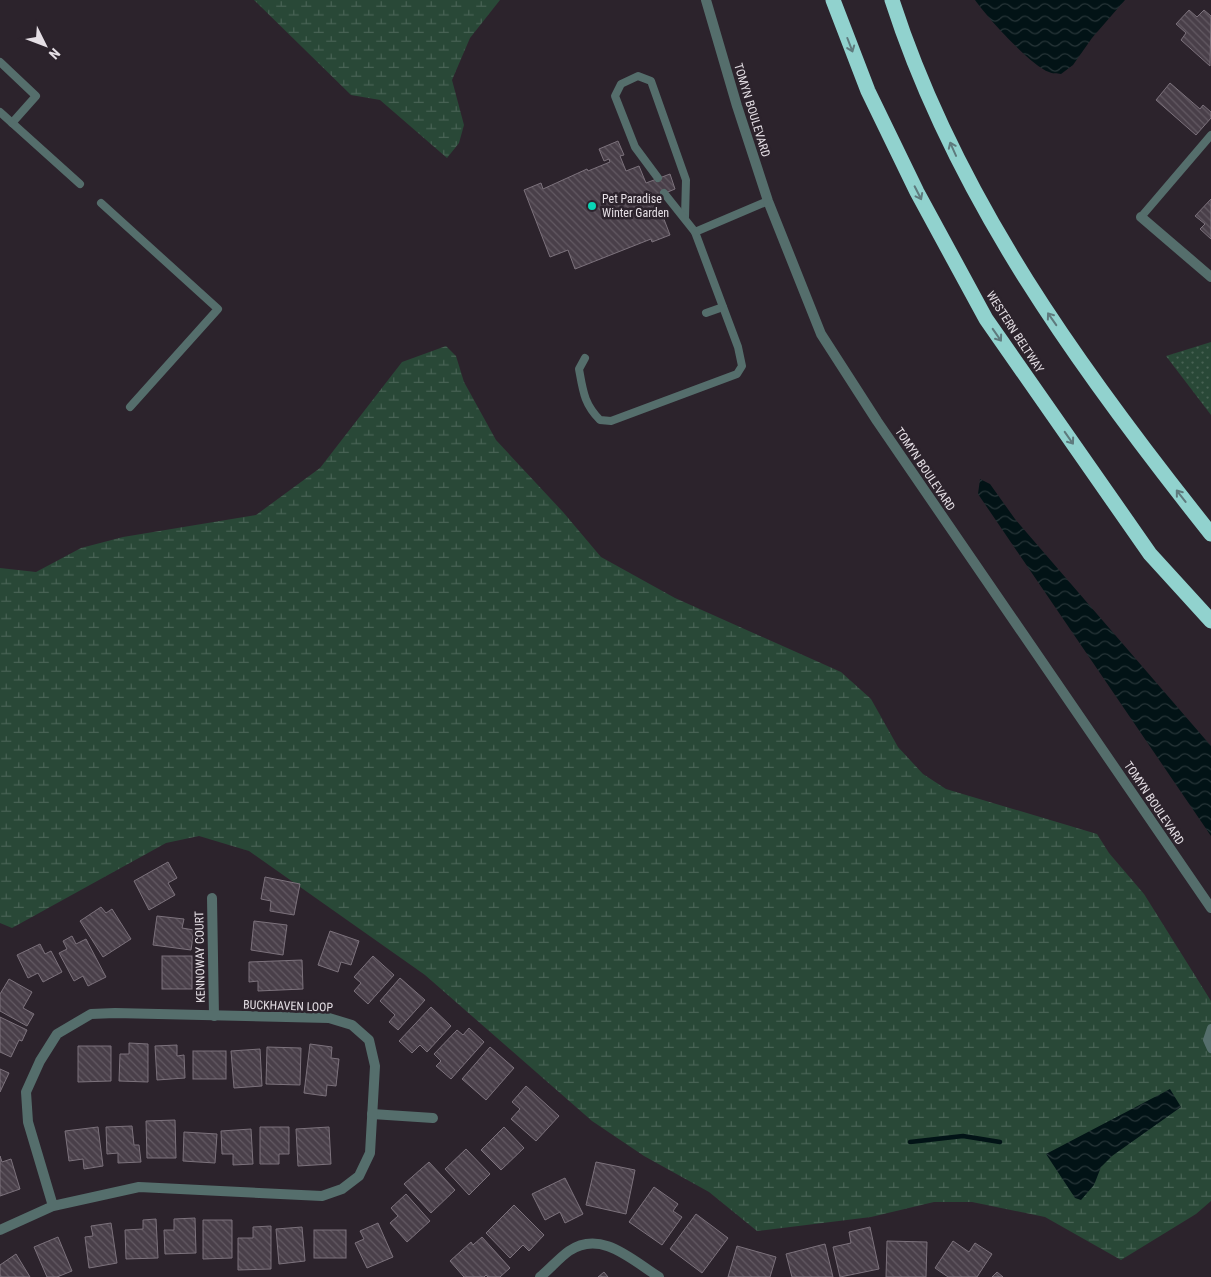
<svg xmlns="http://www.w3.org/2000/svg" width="1211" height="1277" font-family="'Roboto Condensed',sans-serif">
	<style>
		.wetland { fill: url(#wetland-marsh) }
		.park { fill: url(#park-dots) }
		.water { fill: url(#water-waves) }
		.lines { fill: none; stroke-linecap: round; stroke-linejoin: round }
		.stream { stroke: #021316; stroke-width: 4.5 }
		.building { fill: url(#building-back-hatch); stroke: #7c727c }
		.service { stroke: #556e6c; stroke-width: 8 }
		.minor { stroke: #556e6c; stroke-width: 10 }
		.tertiary { stroke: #556e6c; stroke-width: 10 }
		.motorway { stroke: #91d2ce; stroke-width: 15 }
		.oneway { stroke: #5e7a7d }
		.poi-dot { fill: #09d5b5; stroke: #2c232c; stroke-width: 2 }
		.labels { text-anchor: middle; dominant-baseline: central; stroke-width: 5; stroke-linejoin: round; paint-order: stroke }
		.street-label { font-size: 12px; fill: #e5dfe5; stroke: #2c232c }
		.poi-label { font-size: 12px; fill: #e5dfe5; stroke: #2c232c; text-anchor: start }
	</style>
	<defs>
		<pattern id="wetland-marsh" width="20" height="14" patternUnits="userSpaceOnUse" patternTransform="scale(1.25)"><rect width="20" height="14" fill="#294837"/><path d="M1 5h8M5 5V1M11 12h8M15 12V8" fill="none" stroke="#486254"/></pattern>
		<pattern id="park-dots" width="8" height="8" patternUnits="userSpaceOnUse" patternTransform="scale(1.25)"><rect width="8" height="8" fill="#294837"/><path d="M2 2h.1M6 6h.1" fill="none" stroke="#486254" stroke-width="1.8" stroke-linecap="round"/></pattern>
		<pattern id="water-waves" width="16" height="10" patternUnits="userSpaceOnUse" patternTransform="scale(1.25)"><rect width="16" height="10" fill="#021316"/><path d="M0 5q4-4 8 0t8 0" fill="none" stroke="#273538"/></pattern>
		<pattern id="building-back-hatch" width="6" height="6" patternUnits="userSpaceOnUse" patternTransform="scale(1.25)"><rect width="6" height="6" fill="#493f49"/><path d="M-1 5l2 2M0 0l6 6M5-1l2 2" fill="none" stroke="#635a63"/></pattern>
	</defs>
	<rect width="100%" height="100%" fill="#2c232c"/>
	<g class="wetland">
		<path d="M 254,0 L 500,0 L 470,38 L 452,80 L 464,125 L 459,143 L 447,158 L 380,100 L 351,95 Z"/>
		<path d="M 446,346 L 456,356 L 464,382 L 496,440 L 563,512 L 601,557 L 675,598 L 841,672 L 871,699 L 898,747 L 923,774 L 946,789 L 1097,834 L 1109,853 L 1144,894 L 1211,1001 L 1211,1201 L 1196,1214 L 1121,1260 L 1045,1217 L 972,1202 L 934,1202 L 871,1217 L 757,1231 L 709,1192 L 644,1156 L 592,1121 L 425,975 L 249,851 L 199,836 L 166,843 L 12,928 L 0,923 L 0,568 L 36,572 L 81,548 L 123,537 L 256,515 L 320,468 L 402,362 Z"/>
	</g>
	<path class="park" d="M 1211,342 L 1211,415 L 1166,356 Z"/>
	<g class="water">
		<path d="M 975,0 L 1125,0 L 1092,38 L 1073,65 L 1061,74 C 1057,73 1052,74 1049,72 C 1030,65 987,17 975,0 Z"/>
		<path d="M 980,479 L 990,484 L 1015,519 L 1211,746 L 1211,836 L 978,494 Z"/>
		<path d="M 1170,1089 L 1181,1107 L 1112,1156 L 1101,1167 L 1094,1185 L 1081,1200 L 1075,1198 L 1046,1154 Z"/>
	</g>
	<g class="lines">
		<path class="stream" d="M 910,1142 L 963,1136 L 1000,1142"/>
	</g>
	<g class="building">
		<path d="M 1189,10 L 1197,17 L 1204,10 L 1211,16 L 1210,66 L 1181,40 L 1186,33 L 1176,24 Z"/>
		<path d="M 1170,83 L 1200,109 L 1203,105 L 1211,112 L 1211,118 L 1196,135 L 1156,100 Z"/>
		<path d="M 618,141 L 624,155 L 620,156 L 626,171 L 639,166 L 646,183 L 670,174 L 675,189 L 651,199 L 658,216 L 662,214 L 670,235 L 652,242 L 651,239 L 575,269 L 568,250 L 550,257 L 524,190 L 541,183 L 543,189 L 587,169 L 588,171 L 610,162 L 609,159 L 604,161 L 599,149 Z"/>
		<path d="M 1211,199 L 1211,239 L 1200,229 L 1205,224 L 1195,216 Z"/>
		<path d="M 168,862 L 177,878 L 168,883 L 175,895 L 149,910 L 134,881 Z"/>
		<path d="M 265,877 L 300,884 L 294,915 L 270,911 L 271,901 L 261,899 Z"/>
		<path d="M 101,907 L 106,913 L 112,909 L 131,939 L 103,957 L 80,921 Z"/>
		<path d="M 157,916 L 184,919 L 182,928 L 194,930 L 191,950 L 153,945 Z"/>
		<path d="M 254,921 L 287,925 L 283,955 L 251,950 Z"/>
		<path d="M 330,931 L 359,941 L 351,965 L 341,962 L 338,972 L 318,965 Z"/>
		<path d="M 72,936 L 76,944 L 86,939 L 106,977 L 88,986 L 83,976 L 74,981 L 59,953 L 67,949 L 63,941 Z"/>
		<path d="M 40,944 L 45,954 L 51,951 L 62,972 L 43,982 L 38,973 L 28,978 L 17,955 Z"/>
		<rect x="162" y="956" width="30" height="33"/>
		<path d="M 373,956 L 394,975 L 368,1004 L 354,991 L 361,983 L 354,977 Z"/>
		<path d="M 302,960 L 303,989 L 258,991 L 258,981 L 249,982 L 249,962 Z"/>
		<path d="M 400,978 L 425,1000 L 398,1030 L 389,1022 L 395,1015 L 380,1001 Z"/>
		<path d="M 9,979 L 32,992 L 23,1008 L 34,1014 L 27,1026 L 0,1011 L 0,994 Z"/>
		<path d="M 431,1007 L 451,1026 L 427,1052 L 420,1045 L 412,1053 L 399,1041 Z"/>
		<path d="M 0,1017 L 27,1030 L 22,1041 L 19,1040 L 11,1057 L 0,1052 Z"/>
		<path d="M 469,1028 L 484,1042 L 451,1079 L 436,1066 L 441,1061 L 434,1054 L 457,1030 L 463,1035 Z"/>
		<path d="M 129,1043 L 148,1044 L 148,1082 L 119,1081 L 120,1054 L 129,1054 Z"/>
		<path d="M 310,1044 L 332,1047 L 331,1058 L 339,1059 L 336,1086 L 327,1085 L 326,1096 L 304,1093 Z"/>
		<path d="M 177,1045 L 177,1056 L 184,1055 L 185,1078 L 157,1080 L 155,1046 Z"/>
		<path d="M 78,1046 L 111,1046 L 111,1081 L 78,1082 Z"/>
		<path d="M 267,1047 L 301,1048 L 300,1085 L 266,1084 Z"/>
		<path d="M 490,1047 L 514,1068 L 486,1100 L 462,1079 Z"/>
		<path d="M 260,1049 L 262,1086 L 234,1088 L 231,1051 Z"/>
		<rect x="193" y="1051" width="33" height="28"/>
		<path d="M 0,1069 L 9,1073 L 0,1092 Z"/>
		<path d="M 526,1086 L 559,1116 L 536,1141 L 511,1119 L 520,1109 L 512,1102 Z"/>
		<path d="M 175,1120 L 176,1158 L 147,1158 L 146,1121 Z"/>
		<path d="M 132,1126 L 134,1145 L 139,1145 L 141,1162 L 118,1163 L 118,1153 L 107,1154 L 106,1127 Z"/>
		<path d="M 98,1127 L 103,1166 L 84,1169 L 83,1159 L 69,1161 L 65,1131 Z"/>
		<path d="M 260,1127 L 289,1127 L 289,1154 L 279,1154 L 279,1164 L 260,1164 Z"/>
		<path d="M 329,1127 L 331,1164 L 298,1166 L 296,1129 Z"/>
		<path d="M 504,1127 L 524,1148 L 501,1170 L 481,1150 Z"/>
		<path d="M 251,1129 L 253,1164 L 233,1165 L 233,1154 L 222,1154 L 221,1131 Z"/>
		<path d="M 184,1132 L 217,1134 L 215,1163 L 183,1161 Z"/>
		<path d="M 466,1149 L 490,1174 L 469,1195 L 445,1169 Z"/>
		<path d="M 0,1156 L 2,1162 L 11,1159 L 20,1189 L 0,1196 Z"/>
		<path d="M 429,1162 L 455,1190 L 431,1213 L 404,1184 Z"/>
		<path d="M 596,1162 L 635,1170 L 626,1214 L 586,1205 Z"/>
		<path d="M 565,1178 L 583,1214 L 565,1223 L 560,1212 L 545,1220 L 532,1194 Z"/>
		<path d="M 654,1187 L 678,1204 L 673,1211 L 682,1217 L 662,1245 L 629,1222 Z"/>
		<path d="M 406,1194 L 430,1221 L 407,1242 L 390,1223 L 398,1216 L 391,1208 Z"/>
		<path d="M 514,1205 L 544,1235 L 529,1251 L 523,1245 L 510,1258 L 486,1233 Z"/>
		<path d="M 696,1214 L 728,1238 L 702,1273 L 670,1249 Z"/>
		<path d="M 195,1218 L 196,1253 L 165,1254 L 164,1230 L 174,1230 L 174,1219 Z"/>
		<path d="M 156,1219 L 158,1258 L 126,1259 L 125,1230 L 143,1229 L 143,1220 Z"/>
		<path d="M 203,1220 L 232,1220 L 232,1258 L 203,1259 Z"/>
		<path d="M 111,1223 L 117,1263 L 89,1268 L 85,1237 L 93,1236 L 91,1226 Z"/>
		<path d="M 378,1223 L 393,1257 L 367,1268 L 355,1243 L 364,1239 L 360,1231 Z"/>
		<path d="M 271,1226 L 271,1269 L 238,1270 L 238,1238 L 253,1238 L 253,1227 Z"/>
		<path d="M 302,1227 L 305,1261 L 279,1264 L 276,1229 Z"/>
		<path d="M 870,1227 L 879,1269 L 840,1277 L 833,1247 L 851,1243 L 849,1232 Z"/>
		<rect x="314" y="1230" width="32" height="28"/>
		<path d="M 58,1237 L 72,1271 L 57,1277 L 47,1277 L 34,1247 Z"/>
		<path d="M 482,1237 L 510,1268 L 500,1277 L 488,1277 L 486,1275 L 484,1277 L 464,1277 L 450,1261 L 471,1242 L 473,1245 Z"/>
		<path d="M 887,1241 L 927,1242 L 926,1277 L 886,1277 Z"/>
		<path d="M 953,1241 L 969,1252 L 975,1243 L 992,1254 L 977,1277 L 948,1277 L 935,1268 Z"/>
		<path d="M 825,1244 L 833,1277 L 792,1277 L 786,1254 Z"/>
		<path d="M 737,1246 L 776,1257 L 770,1277 L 728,1277 Z"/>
		<path d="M 16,1254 L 30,1277 L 0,1277 L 0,1265 Z"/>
		<path d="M 604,1272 L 608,1277 L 598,1277 Z"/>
		<path d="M 997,1272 L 1003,1277 L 992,1277 Z"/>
	</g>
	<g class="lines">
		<g class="service">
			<path d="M 0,62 L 36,96 L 12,123"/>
			<path d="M 0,112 L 80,184"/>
			<path d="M 658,178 L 635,147 L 615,96 L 621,84 L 638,76 L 651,81 L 686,180 L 685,217"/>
			<path d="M 664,193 L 695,232 L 768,201"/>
			<path d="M 101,203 L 218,309 L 130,407"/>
			<path d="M 1141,217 L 1211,135"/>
			<path d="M 706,313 L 723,307"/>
			<path d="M 585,358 L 579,369 C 583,391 584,404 600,420 L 611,421 L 737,374 L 742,366 L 738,347 L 695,232"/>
			<path d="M 1211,1028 L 1207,1040 L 1211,1049"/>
		</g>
		<g class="minor">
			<path d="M 1141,217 L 1211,277"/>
			<path d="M 212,898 L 214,1016"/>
			<path d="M 372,1114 L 433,1118"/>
			<path d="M 0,1230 L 53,1206 L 139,1187 L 322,1196 L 342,1189 L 359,1176 L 370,1153 L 375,1066 L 369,1040 L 352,1025 L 329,1018 L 115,1013 L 91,1014 L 57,1034 L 40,1061 L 26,1092 L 28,1122 L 53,1206"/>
			<path d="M 540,1277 C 550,1269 559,1258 569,1251 C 601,1229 632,1260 659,1277"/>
		</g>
		<path class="tertiary" d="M 706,0 L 737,106 L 768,201 L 821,334 L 877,421 L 1211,908"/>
		<g class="motorway">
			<path d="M 833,0 L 868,91 L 917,192 L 986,319 L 1150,554 L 1211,621"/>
			<path d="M 892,0 C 956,199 1082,372 1211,534"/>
		</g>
	</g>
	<defs><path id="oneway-shaft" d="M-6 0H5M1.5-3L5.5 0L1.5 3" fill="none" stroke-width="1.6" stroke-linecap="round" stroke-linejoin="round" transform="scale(1.25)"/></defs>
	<g class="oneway">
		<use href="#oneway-shaft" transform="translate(850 45) rotate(69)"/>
		<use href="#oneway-shaft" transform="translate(953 149) rotate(-114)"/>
		<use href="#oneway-shaft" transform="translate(918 193) rotate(63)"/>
		<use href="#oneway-shaft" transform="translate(1052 319) rotate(-125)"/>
		<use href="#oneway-shaft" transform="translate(997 335) rotate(55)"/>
		<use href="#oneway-shaft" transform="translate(1069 438) rotate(55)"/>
		<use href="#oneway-shaft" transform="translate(1181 496) rotate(-128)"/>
	</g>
	<circle class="poi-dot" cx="592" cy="206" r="5"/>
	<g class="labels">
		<g class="street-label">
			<text transform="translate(752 110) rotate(73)">TOMYN BOULEVARD</text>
			<text transform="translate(1015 332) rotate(57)">WESTERN BELTWAY</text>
			<text transform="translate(925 469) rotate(56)">TOMYN BOULEVARD</text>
			<text transform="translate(1154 803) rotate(56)">TOMYN BOULEVARD</text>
			<text transform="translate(200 957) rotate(-91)">KENNOWAY COURT</text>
			<text transform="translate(288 1006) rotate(2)">BUCKHAVEN LOOP</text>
		</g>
		<g class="poi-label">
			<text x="602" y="199">Pet Paradise<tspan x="602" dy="14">Winter Garden</tspan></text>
		</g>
	</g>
	<g transform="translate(45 45) rotate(132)" stroke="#2c232c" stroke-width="4" paint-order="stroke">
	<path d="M0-4L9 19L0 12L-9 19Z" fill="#e5dfe5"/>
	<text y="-8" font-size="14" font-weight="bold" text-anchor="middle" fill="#e5dfe5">N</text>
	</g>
</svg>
